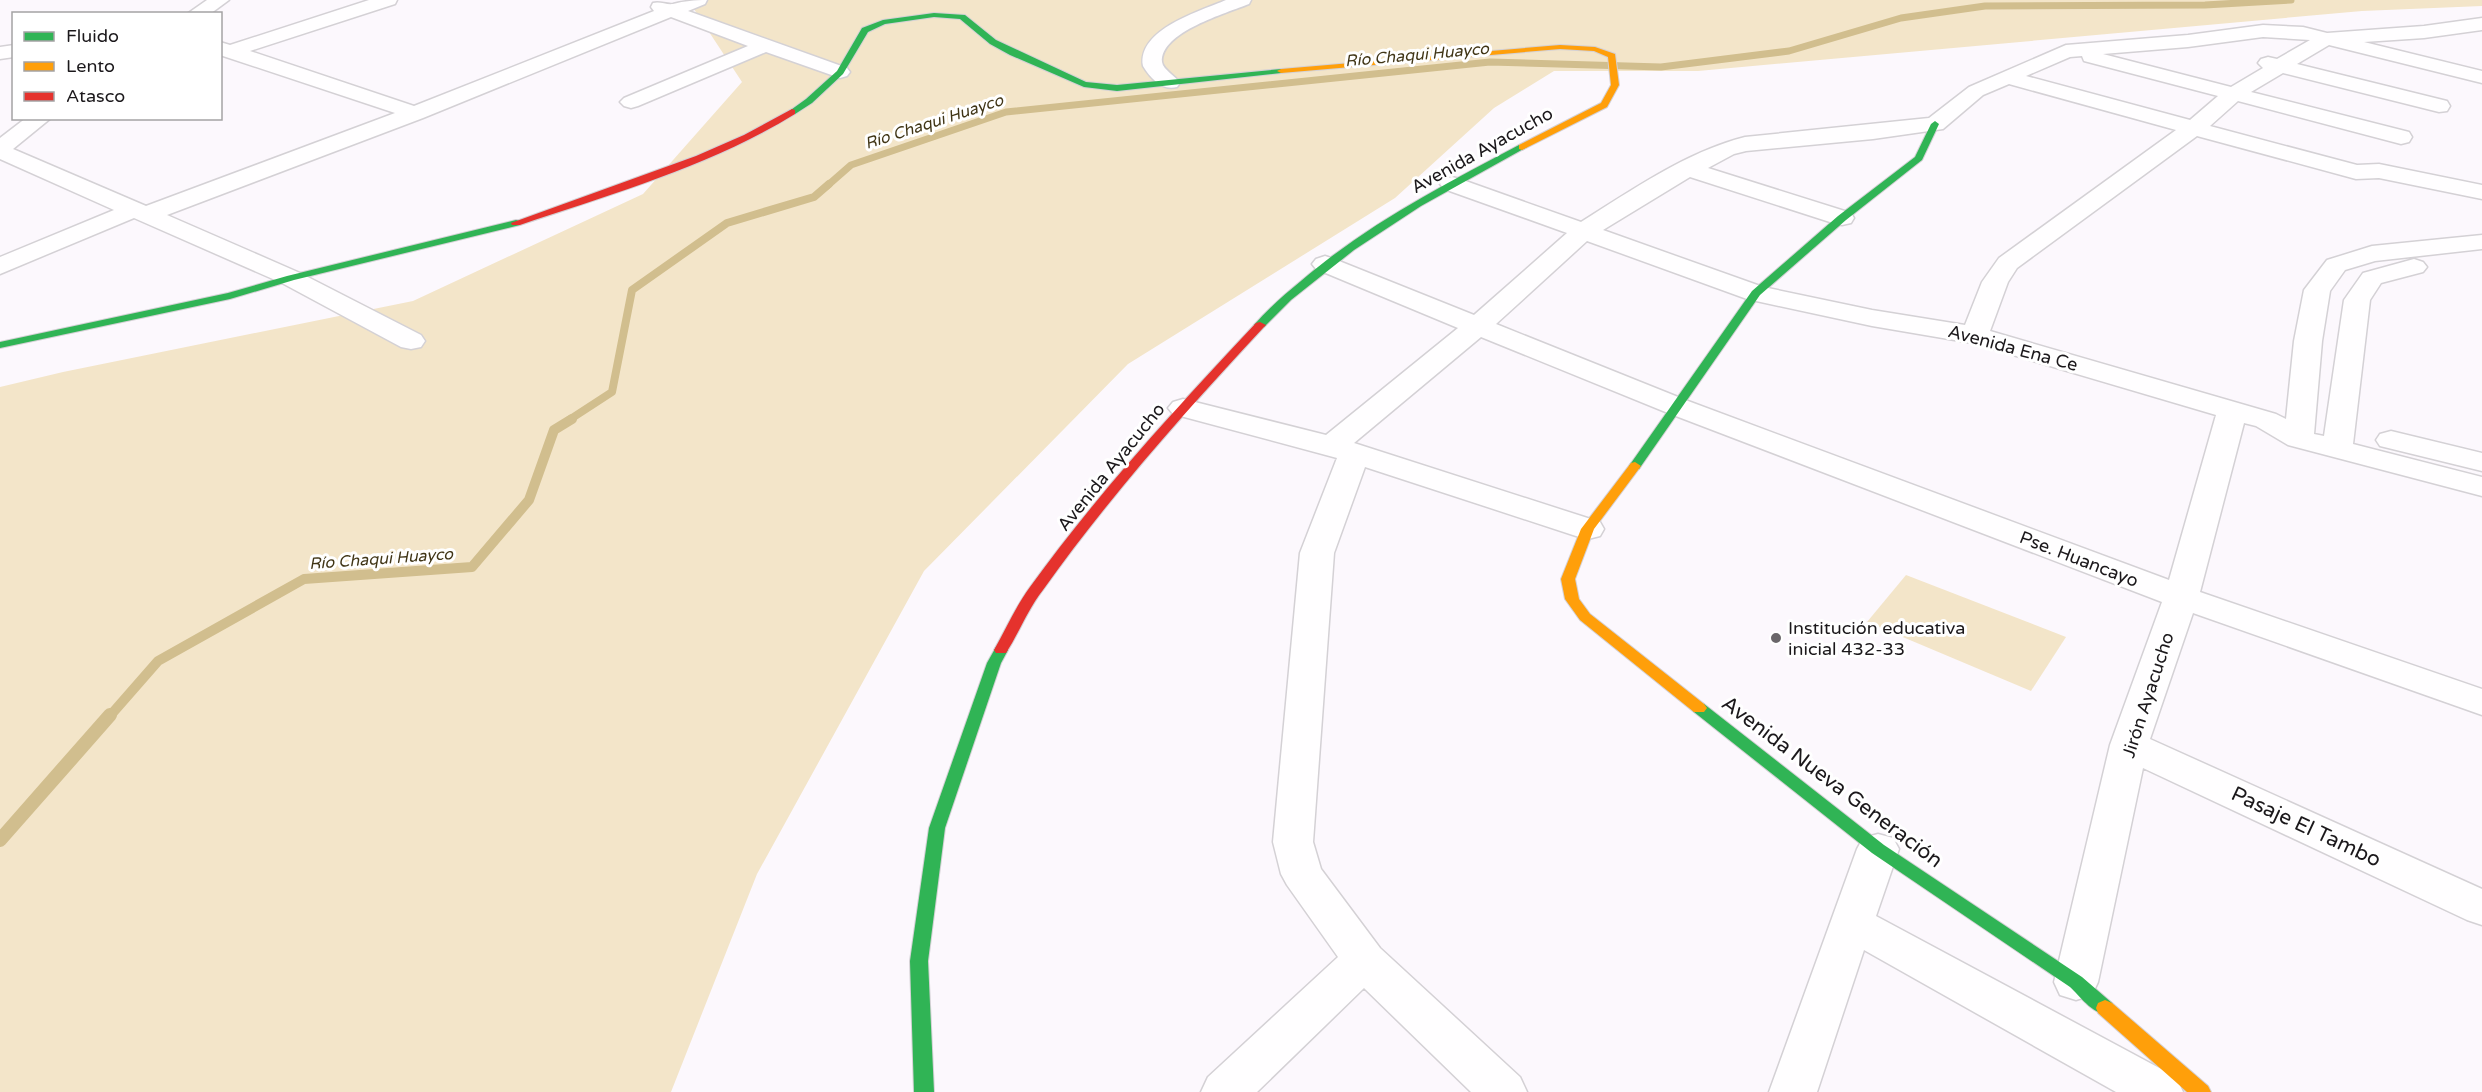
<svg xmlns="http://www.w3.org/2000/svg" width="2482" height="1092" font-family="'Varela Round',sans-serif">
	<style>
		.green { fill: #f3e5c9 }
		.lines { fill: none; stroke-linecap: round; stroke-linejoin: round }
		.stream-far3 { stroke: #d1be8e; stroke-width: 7 }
		.stream-far2 { stroke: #d1be8e; stroke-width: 8 }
		.stream-far1 { stroke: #d1be8e; stroke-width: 10 }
		.stream { stroke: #d1be8e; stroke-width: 14 }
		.street-casing { stroke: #d4d1d5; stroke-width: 3 }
		.fast-casing { stroke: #d4d1d5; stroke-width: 2 }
		.slow-casing { stroke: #d4d1d5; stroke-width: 2 }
		.jam-casing { stroke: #d4d1d5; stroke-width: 2 }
		.street { fill: #fffeff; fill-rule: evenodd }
		.fast { fill: #30b455; fill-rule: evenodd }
		.slow { fill: #ff9f0a; fill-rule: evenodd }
		.jam { fill: #e5322d; fill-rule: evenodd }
		.poi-dot { fill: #6a666a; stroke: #fff; stroke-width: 2 }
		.labels { text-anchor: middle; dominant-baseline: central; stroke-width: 6; stroke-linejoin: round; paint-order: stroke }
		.far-water-label { font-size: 16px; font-style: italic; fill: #403516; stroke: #fff }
		.street-label { font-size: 18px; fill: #1b181b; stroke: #fff }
		.poi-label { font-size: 18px; fill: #1b181b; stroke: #fff; text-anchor: start }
		.near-street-label { font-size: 21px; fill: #1b181b; stroke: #fff }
	</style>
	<rect width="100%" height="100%" fill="#fcf8fd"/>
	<g class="green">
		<path d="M 688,0 L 2482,0 L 2482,6 L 2362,11 L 1698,71 L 1554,71 L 1494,108 L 1395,198 L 1128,364 L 924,571 L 757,874 L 671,1092 L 0,1092 L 0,387 L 63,372 L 413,301 L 643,194 L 742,82 Z"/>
		<path d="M 1906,575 L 2066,637 L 2031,691 L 1867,622 Z"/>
	</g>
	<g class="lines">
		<path class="stream-far3" d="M 827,186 L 851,165 L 1006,112 L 1490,62 L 1661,67 L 1789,51 L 1901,18 L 1985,6 L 2205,5 L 2291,0"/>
		<path class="stream-far2" d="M 569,420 L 612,392 L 632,290 L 727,223 L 814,197 L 829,184"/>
		<path class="stream-far1" d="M 109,717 L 158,661 L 304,579 L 472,567 L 529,500 L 554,430 L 572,419"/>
		<path class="stream" d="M 0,840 L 110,715"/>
		<defs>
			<g id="street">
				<path d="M 207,0 L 229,0 L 210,14 L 187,14 Z"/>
				<path d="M 369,0 L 397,0 L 395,4 L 250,51 L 414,106 L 654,11 L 651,7 L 653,3 C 660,1 666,5 673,4 C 685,1 694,0 707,0 L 705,4 L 688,11 L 847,68 L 850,72 L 847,76 L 840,78 L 766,52 L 638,106 L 631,108 L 624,106 L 620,102 L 624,98 L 748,46 L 671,17 L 423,118 L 167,215 L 300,273 L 421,335 L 425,341 L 421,347 L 411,349 L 401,347 L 282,283 L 134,218 L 0,274 L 0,257 L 114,210 L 0,159 L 0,138 L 26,118 L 51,118 L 13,149 L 146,206 L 395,113 L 220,55 L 220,42 L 230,45 Z"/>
				<path d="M 1226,0 L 1251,0 L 1249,4 C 1227,13 1160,32 1162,62 C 1163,70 1176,76 1180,83 L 1177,87 C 1162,91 1151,79 1143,66 C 1137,29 1201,11 1226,0 Z"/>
				<path d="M 2482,18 L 2482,30 L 2424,38 L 2364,42 L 2482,71 L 2482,83 L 2329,45 L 2297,64 L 2447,101 L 2450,106 L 2447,111 L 2439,112 L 2283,73 L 2251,92 L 2409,132 L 2412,137 L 2409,142 L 2401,144 L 2238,101 L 2210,126 L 2357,165 L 2379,164 L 2482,185 L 2482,199 L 2379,178 L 2356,179 L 2197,136 L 2017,268 L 2008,282 L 1990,331 L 2276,414 L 2286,419 L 2294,341 L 2304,290 L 2327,260 L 2372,246 L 2482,235 L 2482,249 L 2375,261 L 2345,270 L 2330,291 L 2322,341 L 2314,434 L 2324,436 L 2344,300 L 2363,273 L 2414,259 L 2423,262 L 2427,267 L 2423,272 L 2381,283 L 2370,300 L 2353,444 L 2482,477 L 2482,496 L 2288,445 L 2256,426 L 2244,423 L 2200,592 L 2482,689 L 2482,715 L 2193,613 L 2150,739 L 2482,889 L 2482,925 L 2467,920 L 2143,768 L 2098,982 L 2092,995 L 2076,1000 L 2060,995 L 2054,982 L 2110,745 L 2162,602 L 1668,413 L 1481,337 L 1354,443 L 1600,522 L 1604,529 L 1600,536 L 1588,539 L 1576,536 L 1365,467 L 1334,553 L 1313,842 L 1321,869 L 1380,948 L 1520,1077 L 1527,1092 L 1471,1092 L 1364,988 L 1257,1092 L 1201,1092 L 1208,1077 L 1338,957 L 1287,885 L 1281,874 L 1273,842 L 1300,553 L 1337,458 L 1173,414 L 1168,408 L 1173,402 L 1183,399 L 1326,435 L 1458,328 L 1316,269 L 1312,264 L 1316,259 L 1325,256 L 1334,259 L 1474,315 L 1567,233 L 1444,189 L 1440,184 L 1444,179 L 1452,177 L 1460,179 L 1581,222 C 1632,190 1686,152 1745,137 L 1929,118 L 1969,87 L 2066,45 L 2188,35 L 2263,25 L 2303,27 L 2327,33 L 2424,26 ZM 2263,37 L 2310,40 L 2277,59 L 2268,57 L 2261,59 L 2258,63 L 2263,68 L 2231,87 L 2103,54 L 2188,47 ZM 2082,56 L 2084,61 L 2218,96 L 2190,120 L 2026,76 L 2070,57 ZM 2009,84 L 2176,130 L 1999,258 L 1982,282 L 1965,325 L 1872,310 L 1763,287 L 1603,230 L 1690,177 L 1833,223 L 1842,225 L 1851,223 L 1854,218 L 1851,213 L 1708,168 L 1734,154 L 1746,151 L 1873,139 L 1943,129 L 1983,95 ZM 1587,241 L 1747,299 L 1872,326 L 1972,343 L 2216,415 L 2169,580 L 1688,401 L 1496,324 Z"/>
				<path d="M 14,45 L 14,57 L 0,59 L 0,47 Z"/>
				<path d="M 2391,431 L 2482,453 L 2482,471 L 2380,446 L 2376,440 L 2380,434 Z"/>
				<path d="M 1878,834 L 1893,838 L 1899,849 L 1876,916 L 2176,1077 L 2183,1092 L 2116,1092 L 1864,950 L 1817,1092 L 1769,1092 L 1857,849 L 1863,838 Z"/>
			</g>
			<g id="fast">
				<path d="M 934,13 L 965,15 L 996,40 L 1086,82 L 1117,85 L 1281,69 L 1285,71 L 1281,73 L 1117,91 L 1084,87 L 1010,55 L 990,44 L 960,19 L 934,17 L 885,24 L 868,32 L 843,74 L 812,103 L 795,114 L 788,112 L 806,99 L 837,71 L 862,28 L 883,20 Z"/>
				<path d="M 1935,121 L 1939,124 L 1922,160 L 1846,220 L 1760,295 L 1639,469 L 1631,469 L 1629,466 L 1752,291 L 1838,216 L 1915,157 L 1931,124 Z"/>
				<path d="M 1519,145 L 1527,147 L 1421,206 L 1354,250 L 1291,300 L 1264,327 L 1260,328 L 1254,325 C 1268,309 1285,294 1301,281 C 1366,225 1443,185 1519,145 Z"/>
				<path d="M 516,220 L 520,221 L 520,225 L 294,280 L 230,299 L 0,348 L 0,342 L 228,293 L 287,276 Z"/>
				<path d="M 1001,645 L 1008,650 L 1001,663 L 945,828 L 928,961 L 934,1092 L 914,1092 L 910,961 L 929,828 L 987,663 L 996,647 Z"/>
				<path d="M 1699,703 L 1704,704 L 1884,845 L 2082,977 L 2112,1003 L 2114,1008 L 2112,1013 C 2096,1019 2081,997 2070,987 L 1872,853 L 1694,712 L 1691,708 L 1694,704 Z"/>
			</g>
			<g id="slow">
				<path d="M 1560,45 L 1595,47 L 1615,54 L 1619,85 L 1607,107 L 1522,150 L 1519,149 L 1519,145 L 1601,103 L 1611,85 L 1608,57 L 1594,51 L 1560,49 L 1281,73 L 1277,71 L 1281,69 Z"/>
				<path d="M 1635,462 L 1641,466 L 1594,529 L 1575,579 L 1579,599 L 1590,614 L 1704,704 L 1707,708 L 1704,712 L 1694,712 L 1580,620 L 1565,599 L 1561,579 L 1581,529 L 1631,463 Z"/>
				<path d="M 2105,1000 L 2112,1003 L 2208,1086 L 2211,1092 L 2187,1092 L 2098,1013 L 2096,1008 L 2098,1003 Z"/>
			</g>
			<g id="jam">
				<path d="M 792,109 L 795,110 L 795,114 C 711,166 612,194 520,225 L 512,225 L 511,223 L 696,156 L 744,135 Z"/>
				<path d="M 1260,322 L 1266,325 L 1264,327 C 1186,411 1109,497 1043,590 C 1028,609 1019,633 1006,653 L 996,653 L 994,650 C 1006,629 1016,606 1030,587 C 1098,493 1177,407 1256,323 Z"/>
			</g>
		</defs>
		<use href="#street" class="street-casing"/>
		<use href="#fast" class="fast-casing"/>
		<use href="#slow" class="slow-casing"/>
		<use href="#jam" class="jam-casing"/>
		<use href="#street" class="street"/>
		<use href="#fast" class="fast"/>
		<use href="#slow" class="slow"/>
		<use href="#jam" class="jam"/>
	</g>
	<circle class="poi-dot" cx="1776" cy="638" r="6"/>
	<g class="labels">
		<g class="far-water-label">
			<text transform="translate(1417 55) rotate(-5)">Río Chaqui Huayco</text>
			<text transform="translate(934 122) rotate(-18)">Río Chaqui Huayco</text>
			<text transform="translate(381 559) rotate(-4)">Río Chaqui Huayco</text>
		</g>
		<g class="street-label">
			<text transform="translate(1482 150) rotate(-29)">Avenida Ayacucho</text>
			<text transform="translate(2013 348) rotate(15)">Avenida Ena Ce</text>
			<text transform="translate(1111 467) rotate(-51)">Avenida Ayacucho</text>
			<text transform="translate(2079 559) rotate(21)">Pse. Huancayo</text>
			<text transform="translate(2148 695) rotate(-72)">Jirón Ayacucho</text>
		</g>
		<g class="poi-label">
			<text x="1788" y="628">Institución educativa<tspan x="1788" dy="21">inicial 432-33</tspan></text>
		</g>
		<g class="near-street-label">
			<text transform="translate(1832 782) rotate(37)">Avenida Nueva Generación</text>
			<text transform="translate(2306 827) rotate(25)">Pasaje El Tambo</text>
		</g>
	</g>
	<rect x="12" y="12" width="210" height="108" fill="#ffffff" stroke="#a4a3a4" stroke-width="1.5"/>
	<rect x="24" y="32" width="30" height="9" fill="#30b455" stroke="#a4a3a4" stroke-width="1.5"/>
	<text x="66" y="42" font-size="18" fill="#1b181b">Fluido</text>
	<rect x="24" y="62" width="30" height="9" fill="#ff9f0a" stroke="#a4a3a4" stroke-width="1.5"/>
	<text x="66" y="72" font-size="18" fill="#1b181b">Lento</text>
	<rect x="24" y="92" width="30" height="9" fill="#e5322d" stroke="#a4a3a4" stroke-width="1.5"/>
	<text x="66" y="102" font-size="18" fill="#1b181b">Atasco</text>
</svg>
